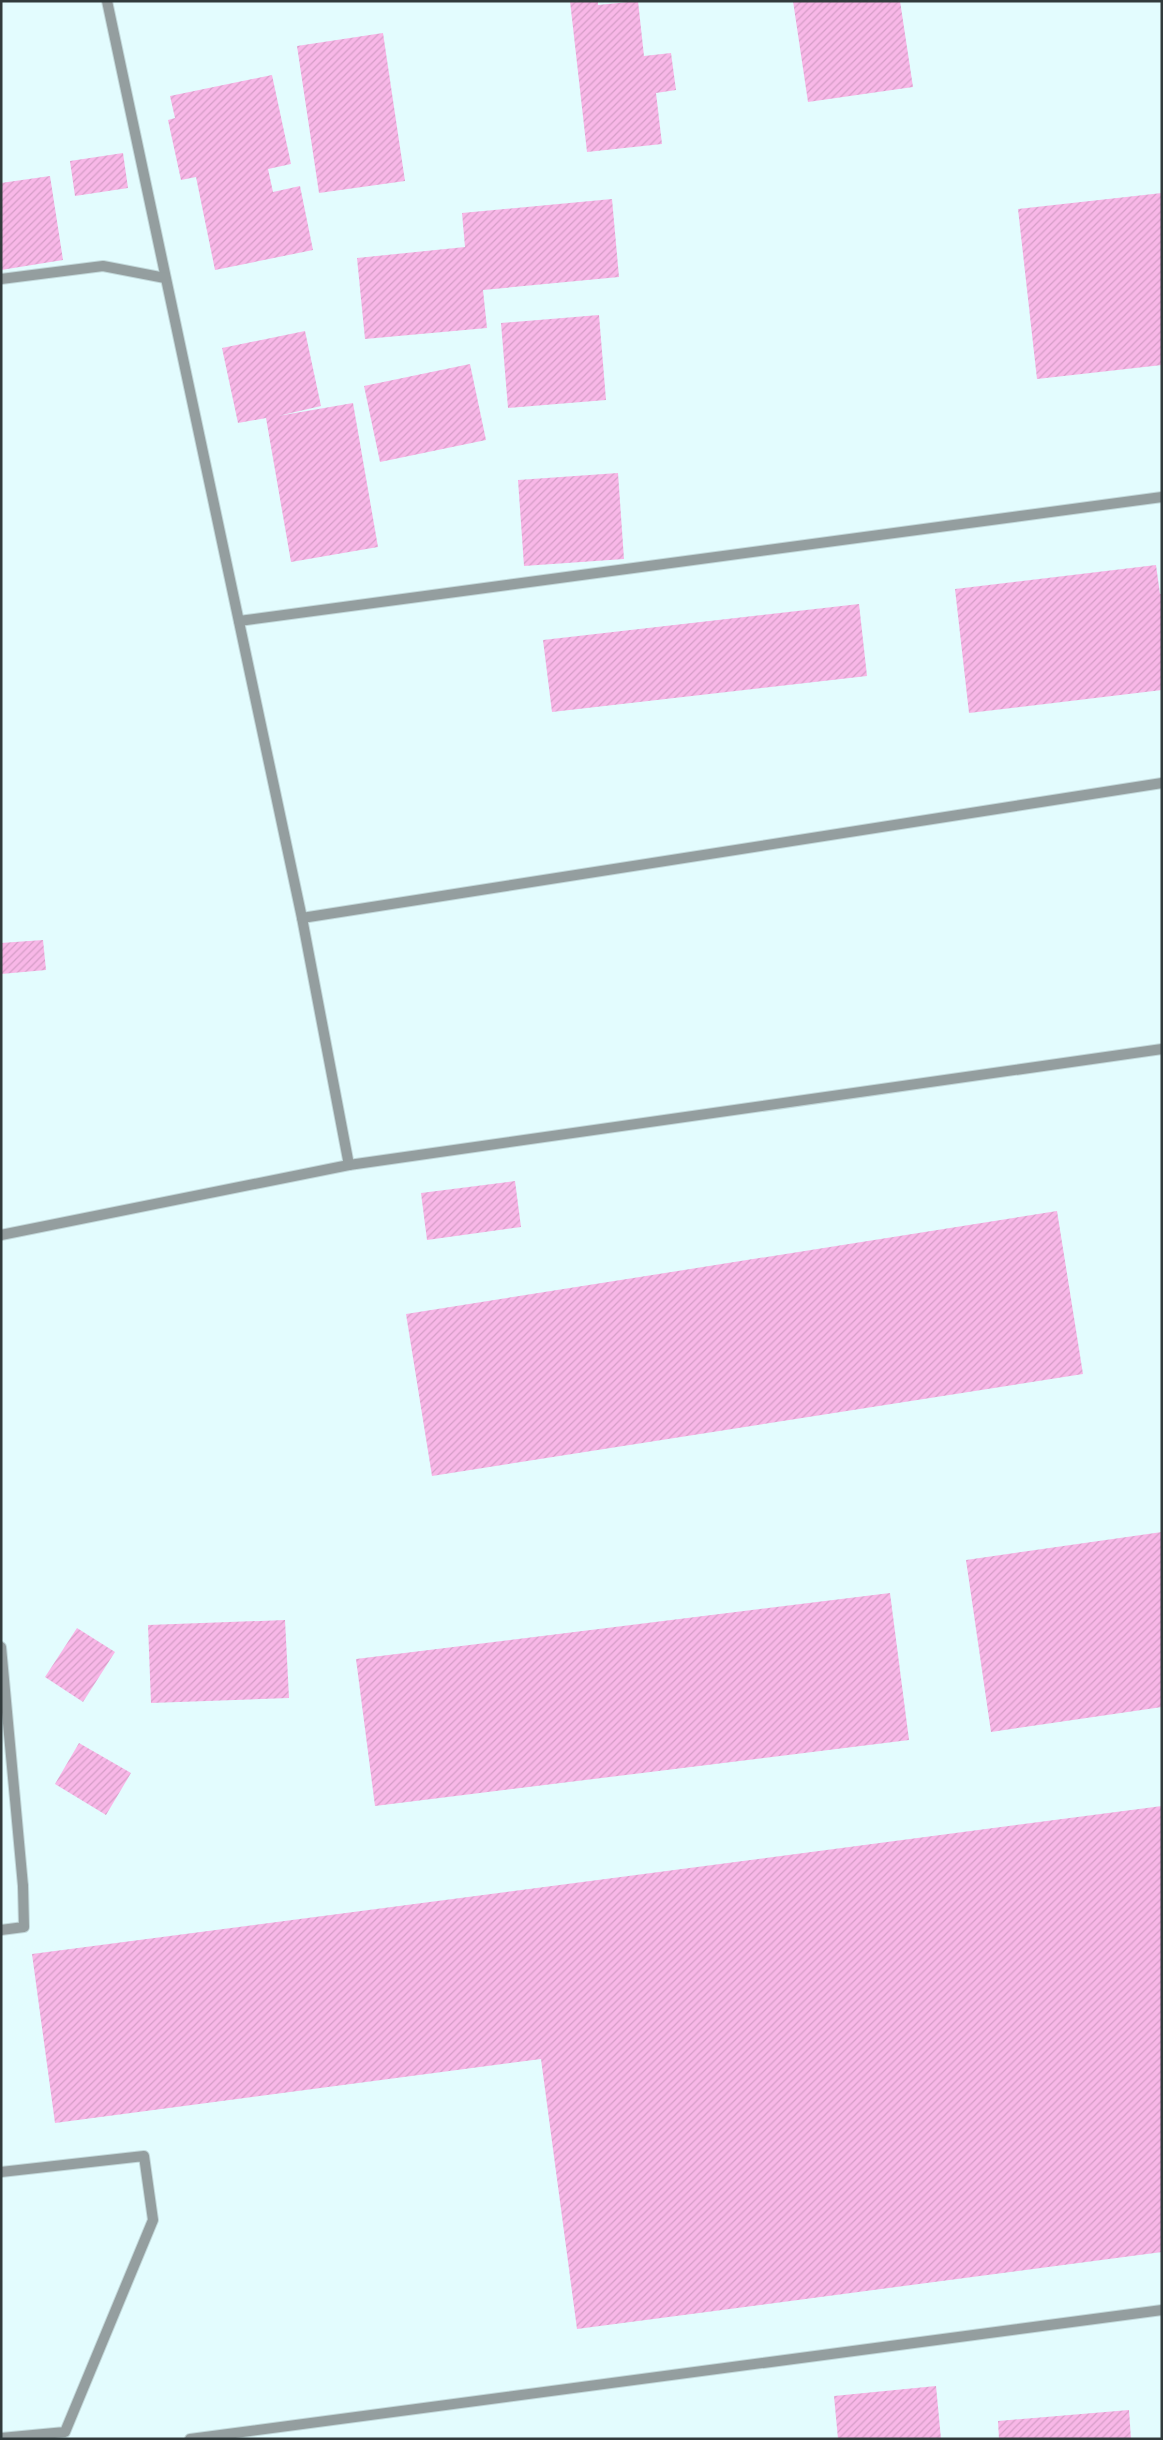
<svg xmlns="http://www.w3.org/2000/svg" width="1163" height="2440" font-family="'Zilla Slab',serif">
	<style>
		.building { fill: url(#building-hatch) }
		.lines { fill: none; stroke-linecap: round; stroke-linejoin: round }
		.lane-casing { stroke: #c3d9db; stroke-width: 12 }
		.street-casing { stroke: #c3d9db; stroke-width: 12 }
		.lane { stroke: #949e9f; stroke-width: 10 }
		.street { stroke: #949e9f; stroke-width: 10 }
	</style>
	<defs>
		<pattern id="building-hatch" width="6" height="6" patternUnits="userSpaceOnUse" patternTransform="scale(1.25)"><rect width="6" height="6" fill="#f8b7e7"/><path d="M-1 1l2-2M0 6l6-6M5 7l2-2" fill="none" stroke="#d59ec7"/></pattern>
	</defs>
	<rect width="100%" height="100%" fill="#e3fcfe"/>
	<g class="building">
		<path d="M 570,1 L 598,1 L 598,5 L 638,1 L 644,56 L 671,53 L 676,90 L 656,93 L 662,144 L 587,152 Z"/>
		<path d="M 793,1 L 900,1 L 913,87 L 808,102 Z"/>
		<path d="M 383,33 L 405,181 L 319,193 L 297,46 Z"/>
		<path d="M 272,75 L 291,164 L 268,169 L 273,192 L 300,186 L 313,250 L 215,270 L 196,177 L 181,180 L 168,120 L 175,118 L 170,96 Z"/>
		<path d="M 123,153 L 128,188 L 75,196 L 70,161 Z"/>
		<path d="M 50,176 L 63,260 L 1,270 L 1,183 Z"/>
		<path d="M 1162,193 L 1162,365 L 1037,379 L 1018,209 Z"/>
		<path d="M 612,199 L 619,277 L 483,290 L 487,328 L 365,339 L 357,258 L 465,247 L 462,213 Z"/>
		<path d="M 599,315 L 606,400 L 508,408 L 501,323 Z"/>
		<path d="M 305,331 L 321,406 L 278,416 L 353,403 L 378,547 L 291,562 L 266,418 L 238,423 L 222,348 Z"/>
		<path d="M 470,364 L 486,440 L 380,462 L 364,386 Z"/>
		<path d="M 618,473 L 624,559 L 524,566 L 518,480 Z"/>
		<path d="M 1156,565 L 1160,594 L 1162,594 L 1162,690 L 969,713 L 955,589 Z"/>
		<path d="M 859,604 L 867,676 L 552,712 L 543,640 Z"/>
		<path d="M 43,940 L 46,970 L 1,974 L 1,943 Z"/>
		<path d="M 515,1181 L 521,1227 L 427,1240 L 421,1193 Z"/>
		<path d="M 1057,1211 L 1083,1374 L 432,1476 L 406,1314 Z"/>
		<path d="M 1162,1532 L 1162,1707 L 991,1732 L 966,1560 Z"/>
		<path d="M 890,1593 L 909,1740 L 375,1806 L 356,1659 Z"/>
		<path d="M 285,1620 L 289,1698 L 151,1703 L 148,1625 Z"/>
		<path d="M 77,1628 L 115,1652 L 83,1702 L 45,1677 Z"/>
		<path d="M 79,1743 L 131,1773 L 106,1815 L 55,1784 Z"/>
		<path d="M 1162,1806 L 1162,2252 L 577,2329 L 541,2059 L 55,2123 L 32,1954 Z"/>
		<path d="M 936,2386 L 941,2439 L 838,2439 L 834,2396 Z"/>
		<path d="M 1129,2410 L 1131,2439 L 999,2439 L 998,2421 Z"/>
	</g>
	<g class="lines">
		<defs>
			<g id="lane">
				<path d="M 1,1930 L 24,1927 L 23,1886"/>
				<path d="M 1,2172 L 144,2156 L 153,2220 L 65,2432 L 1,2438"/>
			</g>
			<g id="street">
				<path d="M 107,1 L 302,918 L 349,1165"/>
				<path d="M 1,279 L 103,266 L 165,278"/>
				<path d="M 239,621 L 1162,497"/>
				<path d="M 302,918 L 1162,783"/>
				<path d="M 1,1235 L 349,1165 L 1162,1049"/>
				<path d="M 1,1647 L 23,1886"/>
				<path d="M 190,2439 L 1162,2310"/>
			</g>
		</defs>
		<use href="#lane" class="lane-casing"/>
		<use href="#street" class="street-casing"/>
		<use href="#lane" class="lane"/>
		<use href="#street" class="street"/>
	</g>
	<rect width="1163" height="2440" fill="none" stroke="#323b3c" stroke-width="5"/>
</svg>
